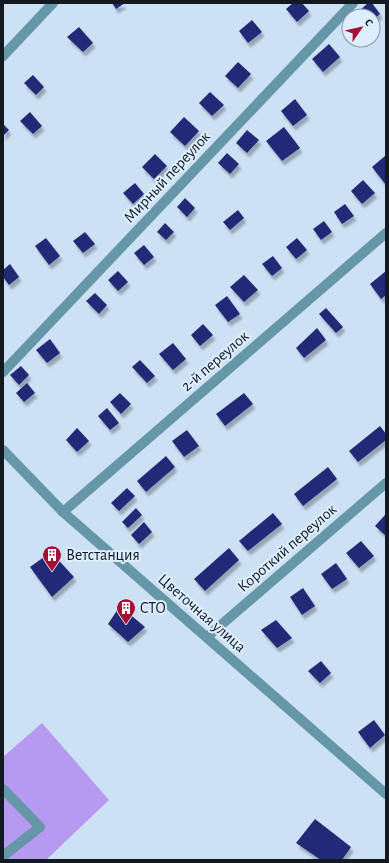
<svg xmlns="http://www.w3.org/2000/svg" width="389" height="863" font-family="'Alegreya Sans',sans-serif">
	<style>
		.green { fill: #b699f1 }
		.building { fill: #232a77; filter: url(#shadow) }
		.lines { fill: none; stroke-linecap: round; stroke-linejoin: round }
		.minor { stroke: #6697a8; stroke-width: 10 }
		.labels { text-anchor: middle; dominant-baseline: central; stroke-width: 4; stroke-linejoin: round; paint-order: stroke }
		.street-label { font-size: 16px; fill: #121920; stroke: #ddeefe }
		.poi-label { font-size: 16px; fill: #121920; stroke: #ddeefe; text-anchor: start }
	</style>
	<defs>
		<filter id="shadow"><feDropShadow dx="2.5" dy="4.5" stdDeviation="1" flood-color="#0004"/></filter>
	</defs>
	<rect width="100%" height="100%" fill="#cde1f5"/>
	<path class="green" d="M 42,723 L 109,800 L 46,860 L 3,860 L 3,757 Z"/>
	<g class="building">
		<path d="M 112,3 L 125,3 L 116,9 Z"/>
		<path d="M 293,3 L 302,3 L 309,11 L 297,22 L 286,9 Z"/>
		<path d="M 368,3 L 372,3 L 380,14 L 373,20 L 373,16 L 361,16 L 358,12 Z"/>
		<path d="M 252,20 L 262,32 L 248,43 L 239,31 Z"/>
		<path d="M 79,27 L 93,43 L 83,52 L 67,37 Z"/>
		<path d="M 329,44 L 340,57 L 323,72 L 312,59 Z"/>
		<path d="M 238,62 L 251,74 L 238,88 L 225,76 Z"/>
		<path d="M 33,75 L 44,87 L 36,95 L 24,83 Z"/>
		<path d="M 210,92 L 224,105 L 212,116 L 199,103 Z"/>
		<path d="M 295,99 L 307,115 L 293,126 L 281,111 Z"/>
		<path d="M 30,112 L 42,126 L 33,134 L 20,121 Z"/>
		<path d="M 184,117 L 199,131 L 185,146 L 170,132 Z"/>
		<path d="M 3,124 L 9,130 L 3,136 Z"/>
		<path d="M 284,127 L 300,148 L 282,161 L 266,141 Z"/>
		<path d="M 247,130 L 259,140 L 247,153 L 236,143 Z"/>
		<path d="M 227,153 L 239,164 L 230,174 L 218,163 Z"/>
		<path d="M 155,154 L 167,166 L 154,179 L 142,167 Z"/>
		<path d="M 385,156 L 386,158 L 386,185 L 372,167 Z"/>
		<path d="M 363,180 L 375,193 L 362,204 L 351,191 Z"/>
		<path d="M 135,183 L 144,194 L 133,204 L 123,193 Z"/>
		<path d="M 185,198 L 195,208 L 187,217 L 177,207 Z"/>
		<path d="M 345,204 L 354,216 L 342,224 L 334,212 Z"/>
		<path d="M 238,210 L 244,218 L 230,230 L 223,222 Z"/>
		<path d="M 324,221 L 332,232 L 321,240 L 313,229 Z"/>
		<path d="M 165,223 L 174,232 L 166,240 L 157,232 Z"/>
		<path d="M 85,232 L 95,244 L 83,253 L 73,241 Z"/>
		<path d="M 46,238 L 60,256 L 49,265 L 35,246 Z"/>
		<path d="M 297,238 L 307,250 L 296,259 L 286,247 Z"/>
		<path d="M 144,245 L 154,257 L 144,265 L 134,253 Z"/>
		<path d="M 273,256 L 282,268 L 272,276 L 262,264 Z"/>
		<path d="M 10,264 L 19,277 L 9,285 L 3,277 L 3,270 Z"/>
		<path d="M 118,271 L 128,282 L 118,291 L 108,280 Z"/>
		<path d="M 386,271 L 386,295 L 381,299 L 370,284 Z"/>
		<path d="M 244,275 L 258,290 L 244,302 L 230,287 Z"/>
		<path d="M 95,293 L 107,305 L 99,314 L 86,301 Z"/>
		<path d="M 227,296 L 240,314 L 228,322 L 215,305 Z"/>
		<path d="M 326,308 L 343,327 L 336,333 L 319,314 Z"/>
		<path d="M 203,324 L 213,335 L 200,346 L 191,335 Z"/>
		<path d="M 317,328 L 326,340 L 304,358 L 296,348 Z"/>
		<path d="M 50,339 L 60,353 L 47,363 L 36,350 Z"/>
		<path d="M 173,343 L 186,359 L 173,370 L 159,354 Z"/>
		<path d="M 140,360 L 155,376 L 147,383 L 132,367 Z"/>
		<path d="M 21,366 L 29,375 L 19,385 L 10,375 Z"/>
		<path d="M 27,383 L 35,393 L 24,402 L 16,393 Z"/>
		<path d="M 120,393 L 131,404 L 121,414 L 110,402 Z"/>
		<path d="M 244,393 L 253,404 L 225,426 L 216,414 Z"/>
		<path d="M 107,408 L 119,423 L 110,430 L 98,416 Z"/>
		<path d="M 380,426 L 386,434 L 386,440 L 358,462 L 349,451 Z"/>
		<path d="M 77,428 L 89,441 L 77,452 L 66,440 Z"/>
		<path d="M 187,430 L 199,446 L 184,457 L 172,441 Z"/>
		<path d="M 166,456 L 175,467 L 146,492 L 137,481 Z"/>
		<path d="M 328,467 L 337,479 L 303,506 L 294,494 Z"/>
		<path d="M 127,488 L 135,496 L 119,511 L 111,503 Z"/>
		<path d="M 136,508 L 142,515 L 128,528 L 122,522 Z"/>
		<path d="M 273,513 L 282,524 L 248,551 L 239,541 Z"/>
		<path d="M 385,515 L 386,516 L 386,536 L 375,526 Z"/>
		<path d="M 144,522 L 152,532 L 139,544 L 131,535 Z"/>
		<path d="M 361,541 L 374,556 L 359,568 L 346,553 Z"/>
		<path d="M 229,548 L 239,560 L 205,591 L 194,579 Z"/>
		<path d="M 51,552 L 74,577 L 52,597 L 30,567 Z"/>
		<path d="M 336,563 L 347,579 L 332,589 L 321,574 Z"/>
		<path d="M 303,588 L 315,606 L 302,615 L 290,597 Z"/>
		<path d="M 120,606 L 145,627 L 128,642 L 108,624 Z"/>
		<path d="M 276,620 L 292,638 L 277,648 L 261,630 Z"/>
		<path d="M 321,661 L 331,673 L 320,683 L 308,671 Z"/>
		<path d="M 374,720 L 385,735 L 370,748 L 358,732 Z"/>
		<path d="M 315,819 L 351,847 L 342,860 L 321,860 L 296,843 Z"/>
	</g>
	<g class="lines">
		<g class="minor">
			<path d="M 3,56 L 53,3"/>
			<path d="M 3,372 L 353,3"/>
			<path d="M 3,450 L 63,512 L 386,794"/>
			<path d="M 63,512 L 386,233"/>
			<path d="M 207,637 L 386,483"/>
			<path d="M 3,789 L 40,827 L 3,856"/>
		</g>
	</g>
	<defs>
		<symbol id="building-pin" viewBox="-11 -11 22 30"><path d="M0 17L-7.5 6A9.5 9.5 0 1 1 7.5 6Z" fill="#a70f34" stroke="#ddeefe"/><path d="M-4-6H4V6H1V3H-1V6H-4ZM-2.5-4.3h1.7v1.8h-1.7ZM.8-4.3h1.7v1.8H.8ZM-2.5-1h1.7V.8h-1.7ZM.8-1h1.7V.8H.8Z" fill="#fff"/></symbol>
	</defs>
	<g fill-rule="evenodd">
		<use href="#building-pin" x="41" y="544" width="22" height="30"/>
		<use href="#building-pin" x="115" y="597" width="22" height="30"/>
	</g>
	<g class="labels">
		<g class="street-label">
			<text transform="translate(167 177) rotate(-47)">Мирный переулок</text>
			<text transform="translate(215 361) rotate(-41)">2-й переулок</text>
			<text transform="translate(287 548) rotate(-41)">Короткий переулок</text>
			<text transform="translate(202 613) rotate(41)">Цветочная улица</text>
		</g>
		<g class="poi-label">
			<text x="66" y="555">Ветстанция</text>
			<text x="140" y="608">CTO</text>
		</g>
	</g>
	<rect width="389" height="863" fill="none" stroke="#121920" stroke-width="8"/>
	<g transform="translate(361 28) rotate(56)"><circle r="19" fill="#ddeefe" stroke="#8c99a5"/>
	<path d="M0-3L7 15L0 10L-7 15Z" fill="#a70f34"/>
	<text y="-6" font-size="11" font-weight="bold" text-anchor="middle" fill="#121920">С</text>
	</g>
</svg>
